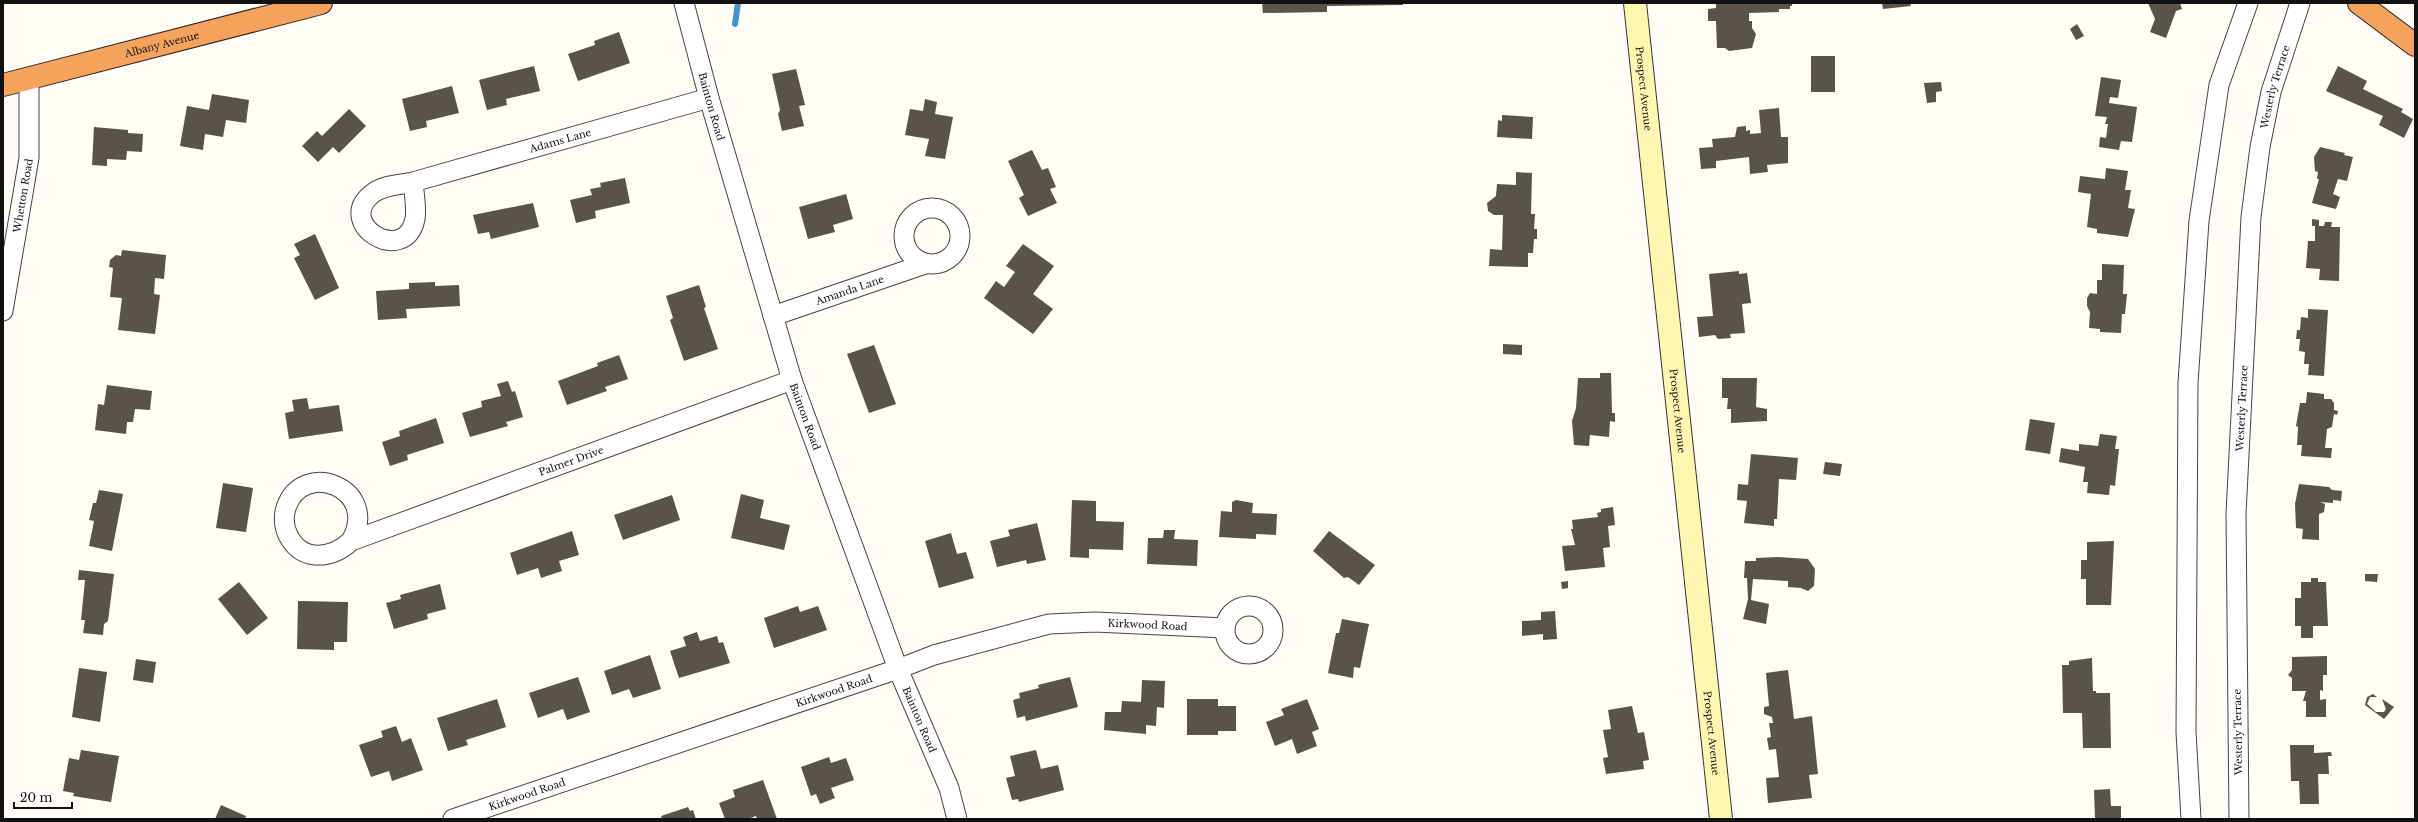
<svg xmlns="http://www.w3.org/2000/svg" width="2418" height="822" font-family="'Libre Baskerville',serif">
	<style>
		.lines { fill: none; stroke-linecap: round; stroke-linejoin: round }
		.stream { stroke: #3f96cf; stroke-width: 6 }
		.building { fill: #5a524d }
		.street-casing { stroke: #444; stroke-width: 21 }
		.secondary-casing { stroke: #333; stroke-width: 24 }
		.highway-casing { stroke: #222; stroke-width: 24 }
		.street { stroke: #fff; stroke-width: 19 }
		.secondary { stroke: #fff6b0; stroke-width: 22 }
		.highway { stroke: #f5a25d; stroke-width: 22 }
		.labels { text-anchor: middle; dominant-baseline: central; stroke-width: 4; stroke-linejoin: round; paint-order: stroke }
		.street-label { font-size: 10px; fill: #111; stroke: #fff }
	</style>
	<rect width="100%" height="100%" fill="#fffdf5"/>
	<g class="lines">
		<path class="stream" d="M 735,24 L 738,3"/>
	</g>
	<g class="building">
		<path d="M 1262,3 L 1403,3 L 1403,5 L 1327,6 L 1327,12 L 1263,13 Z"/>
		<path d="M 1716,3 L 1792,3 L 1792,6 L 1790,6 L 1790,9 L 1779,9 L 1779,12 L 1749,13 L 1749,21 L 1752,21 L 1752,28 L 1756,34 L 1752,48 L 1729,51 L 1725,48 L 1717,48 L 1716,21 L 1708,21 L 1708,9 L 1716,8 Z"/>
		<path d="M 1882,3 L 1910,3 L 1911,6 L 1883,9 Z"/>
		<path d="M 2148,3 L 2180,3 L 2182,9 L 2176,11 L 2166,38 L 2150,32 L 2155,19 Z"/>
		<path d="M 2077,24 L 2084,36 L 2076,40 L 2070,29 Z"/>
		<path d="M 619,32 L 630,63 L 578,81 L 568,54 L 595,45 L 594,41 Z"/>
		<rect x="1811" y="56" width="24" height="36"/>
		<path d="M 534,66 L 540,91 L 506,99 L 507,105 L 487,110 L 479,80 Z"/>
		<path d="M 2338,66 L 2367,81 L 2363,89 L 2403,109 L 2401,112 L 2413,119 L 2404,138 L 2379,125 L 2383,116 L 2326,91 Z"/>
		<path d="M 796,69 L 805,105 L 799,106 L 804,126 L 782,131 L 778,114 L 780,110 L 772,74 Z"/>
		<path d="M 2101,77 L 2121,80 L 2118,98 L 2110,97 L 2109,103 L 2137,107 L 2132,142 L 2121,141 L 2119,150 L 2099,147 L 2100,137 L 2106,138 L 2108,124 L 2105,124 L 2107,117 L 2095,116 Z"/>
		<path d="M 1941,82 L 1942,91 L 1936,92 L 1936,102 L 1927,103 L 1924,83 Z"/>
		<path d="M 452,86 L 459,113 L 426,121 L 427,127 L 410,131 L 402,99 Z"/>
		<path d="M 212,94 L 249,100 L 246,123 L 226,120 L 223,137 L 205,134 L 203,150 L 180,146 L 187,106 L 209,110 Z"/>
		<path d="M 925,99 L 937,102 L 935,114 L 953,117 L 945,159 L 925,156 L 929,139 L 905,135 L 910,109 L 923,111 Z"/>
		<path d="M 1779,108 L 1781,137 L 1788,137 L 1788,163 L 1767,165 L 1768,172 L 1750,174 L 1749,157 L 1716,161 L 1716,168 L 1701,169 L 1699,148 L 1713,147 L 1712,139 L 1735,137 L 1737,127 L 1746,126 L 1746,131 L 1750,130 L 1750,134 L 1761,133 L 1759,110 Z"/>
		<path d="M 349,109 L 366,126 L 339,153 L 333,147 L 318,162 L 302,146 L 317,131 L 322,136 Z"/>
		<path d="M 1502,115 L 1533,117 L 1532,139 L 1497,137 L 1498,120 L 1502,121 Z"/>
		<path d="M 94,127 L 128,130 L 128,133 L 143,134 L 142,152 L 127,151 L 126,160 L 107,159 L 107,166 L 92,165 Z"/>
		<path d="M 2320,147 L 2345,153 L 2344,155 L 2353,157 L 2347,181 L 2338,179 L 2333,194 L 2340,197 L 2336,209 L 2312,203 L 2319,179 L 2317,179 L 2318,172 L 2315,171 L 2314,157 Z"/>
		<path d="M 1032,150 L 1042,170 L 1048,168 L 1056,187 L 1050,189 L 1057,203 L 1028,216 L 1019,198 L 1024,195 L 1008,161 Z"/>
		<path d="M 2106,168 L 2128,171 L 2125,190 L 2131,190 L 2128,208 L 2135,209 L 2128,237 L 2097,233 L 2097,229 L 2087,227 L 2091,194 L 2078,192 L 2080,176 L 2105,179 Z"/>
		<path d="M 1516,172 L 1532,173 L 1531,214 L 1535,214 L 1534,229 L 1537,229 L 1537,239 L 1534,239 L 1533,253 L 1528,253 L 1528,267 L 1489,266 L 1490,249 L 1502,250 L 1503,215 L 1494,215 L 1488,211 L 1487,203 L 1496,196 L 1497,184 L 1516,185 Z"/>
		<path d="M 625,178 L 630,203 L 595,211 L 596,218 L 576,223 L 570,200 L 592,195 L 590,189 L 601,187 L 600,183 Z"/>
		<path d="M 846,194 L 853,219 L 833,225 L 835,232 L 808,239 L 799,207 Z"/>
		<path d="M 533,203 L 539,227 L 491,239 L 489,232 L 478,234 L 473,215 Z"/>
		<path d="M 2312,219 L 2319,220 L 2319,226 L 2324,226 L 2325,222 L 2332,222 L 2331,227 L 2340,227 L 2339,281 L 2319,280 L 2320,269 L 2306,268 L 2308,241 L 2315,241 L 2315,226 L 2312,226 Z"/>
		<path d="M 315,234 L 339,288 L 315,300 L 294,258 L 300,255 L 294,244 Z"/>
		<path d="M 1023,244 L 1054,266 L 1033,294 L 1053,309 L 1033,334 L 984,298 L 996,281 L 1004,287 L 1015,272 L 1006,266 Z"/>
		<path d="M 122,250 L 166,255 L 164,279 L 155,278 L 154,294 L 160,295 L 155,334 L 118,330 L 122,298 L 110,297 L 113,268 L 109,267 L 110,260 L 116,255 L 121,256 Z"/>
		<path d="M 2102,264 L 2124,265 L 2123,294 L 2127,294 L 2125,314 L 2122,314 L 2121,333 L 2100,332 L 2100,329 L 2089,328 L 2090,312 L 2087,306 L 2087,298 L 2090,293 L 2097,294 L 2097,280 L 2102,280 Z"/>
		<path d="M 1739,271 L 1739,274 L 1747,273 L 1751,303 L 1742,304 L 1745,333 L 1730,334 L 1731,338 L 1718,339 L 1715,335 L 1699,337 L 1697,317 L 1713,316 L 1709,274 Z"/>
		<path d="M 435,282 L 435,286 L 459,285 L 460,306 L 406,309 L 407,318 L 378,320 L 376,291 L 409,289 L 409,283 Z"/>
		<path d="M 699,285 L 706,307 L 704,308 L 718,349 L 684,361 L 670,320 L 673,318 L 666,296 Z"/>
		<path d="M 2308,309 L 2328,310 L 2324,376 L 2308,375 L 2309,364 L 2304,364 L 2305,352 L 2299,351 L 2300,339 L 2296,339 L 2297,330 L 2300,330 L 2301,317 L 2308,318 Z"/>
		<path d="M 1503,344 L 1522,345 L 1522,355 L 1503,354 Z"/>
		<path d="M 874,345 L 896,404 L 869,413 L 847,354 Z"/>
		<path d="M 619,355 L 628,379 L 605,387 L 607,391 L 567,405 L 558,381 L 598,366 L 597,363 Z"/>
		<path d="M 1600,373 L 1611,373 L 1612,413 L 1615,413 L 1615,422 L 1610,421 L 1609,437 L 1590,435 L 1589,446 L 1574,445 L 1572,421 L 1576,408 L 1578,378 L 1600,378 Z"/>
		<path d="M 1722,378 L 1757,378 L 1756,407 L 1767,409 L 1767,421 L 1731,423 L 1731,409 L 1727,409 L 1728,398 L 1722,398 Z"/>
		<path d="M 508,381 L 512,392 L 515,391 L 523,417 L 506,422 L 508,426 L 470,437 L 462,413 L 482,407 L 481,401 L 501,396 L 497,384 Z"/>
		<path d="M 107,385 L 152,391 L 150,410 L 135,409 L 133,422 L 127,422 L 126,434 L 95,430 L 98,404 L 104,405 Z"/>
		<path d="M 2307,392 L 2324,394 L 2324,399 L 2331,399 L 2334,403 L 2334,410 L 2338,411 L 2337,415 L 2334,414 L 2332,427 L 2327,429 L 2325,448 L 2332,448 L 2331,458 L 2301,456 L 2302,445 L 2297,445 L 2298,427 L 2296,426 L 2300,403 L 2306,403 Z"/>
		<path d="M 307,398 L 309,409 L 339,405 L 343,431 L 289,439 L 285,413 L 294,411 L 292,400 Z"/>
		<path d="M 436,418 L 444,443 L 407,455 L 408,460 L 390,466 L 382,442 L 400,436 L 399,431 Z"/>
		<path d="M 2030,419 L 2055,423 L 2050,454 L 2025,450 Z"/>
		<path d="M 2100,434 L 2117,436 L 2115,449 L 2119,449 L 2115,486 L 2110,485 L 2109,495 L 2087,493 L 2088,482 L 2083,482 L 2085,467 L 2059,462 L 2061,448 L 2079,451 L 2079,444 L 2098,446 Z"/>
		<path d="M 1751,454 L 1798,458 L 1796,480 L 1779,479 L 1777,519 L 1774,519 L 1774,526 L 1744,523 L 1747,501 L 1737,500 L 1738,484 L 1748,485 Z"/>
		<path d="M 1825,462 L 1842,464 L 1840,476 L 1823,474 Z"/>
		<path d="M 223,483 L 253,488 L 246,532 L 216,528 Z"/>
		<path d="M 2299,484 L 2329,487 L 2332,490 L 2342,491 L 2341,501 L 2333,500 L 2333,503 L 2320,502 L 2325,504 L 2324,512 L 2319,514 L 2319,540 L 2302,539 L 2303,529 L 2296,528 L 2295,504 Z"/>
		<path d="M 99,490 L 123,494 L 112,551 L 89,546 L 94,521 L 89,520 L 93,503 L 96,503 Z"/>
		<path d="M 741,494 L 764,500 L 760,518 L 790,525 L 784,550 L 731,538 Z"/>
		<path d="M 672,495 L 680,520 L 623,540 L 614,515 Z"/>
		<path d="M 1072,500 L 1096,501 L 1096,521 L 1124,522 L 1123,550 L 1089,549 L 1089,558 L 1070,557 Z"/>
		<path d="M 1236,500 L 1253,503 L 1252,513 L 1277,514 L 1276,535 L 1256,534 L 1256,539 L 1219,537 L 1221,511 L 1232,512 L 1232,502 Z"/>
		<path d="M 1613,507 L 1615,525 L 1608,526 L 1610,547 L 1603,548 L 1605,567 L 1565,571 L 1562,546 L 1575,545 L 1571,529 L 1573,529 L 1572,520 L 1598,517 L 1597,513 L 1601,512 L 1601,509 Z"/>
		<path d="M 1037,523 L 1046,560 L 1027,564 L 1026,560 L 997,567 L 990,541 L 1010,536 L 1008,530 Z"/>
		<path d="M 1164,530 L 1175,530 L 1174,539 L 1198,540 L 1197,566 L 1147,564 L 1148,538 L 1163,538 Z"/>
		<path d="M 572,531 L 579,555 L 559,561 L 562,571 L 541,578 L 538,568 L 517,575 L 510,553 Z"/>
		<path d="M 1329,531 L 1375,565 L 1359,585 L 1348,577 L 1344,578 L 1313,551 Z"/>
		<path d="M 951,533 L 957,554 L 966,552 L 974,578 L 939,588 L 925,541 Z"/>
		<path d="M 2114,541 L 2111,605 L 2086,605 L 2086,579 L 2081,579 L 2081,560 L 2087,560 L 2087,542 Z"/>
		<path d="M 1778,557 L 1808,559 L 1815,569 L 1814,586 L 1808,591 L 1801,588 L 1788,587 L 1788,581 L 1753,579 L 1751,600 L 1769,604 L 1766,624 L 1743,619 L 1748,599 L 1747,578 L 1744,578 L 1745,561 L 1756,561 L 1756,558 Z"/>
		<path d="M 79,570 L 114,574 L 108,621 L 104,624 L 103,635 L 83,633 L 85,620 L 81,620 L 85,580 L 78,580 Z"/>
		<path d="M 2365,574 L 2378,574 L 2377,582 L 2365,581 Z"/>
		<path d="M 2311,578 L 2318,578 L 2318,582 L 2326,582 L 2328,626 L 2313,626 L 2313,638 L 2301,638 L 2301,626 L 2295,626 L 2295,598 L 2301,598 L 2301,582 L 2311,582 Z"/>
		<path d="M 1568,581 L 1568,588 L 1562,589 L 1561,582 Z"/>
		<path d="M 239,582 L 268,618 L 247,635 L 218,599 Z"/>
		<path d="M 440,584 L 446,609 L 427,614 L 428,619 L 394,629 L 386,603 L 401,599 L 400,595 Z"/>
		<path d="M 298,601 L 348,602 L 347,642 L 334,642 L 334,650 L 297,649 Z"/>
		<path d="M 798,606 L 800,612 L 818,606 L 827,630 L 774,648 L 764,618 Z"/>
		<path d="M 1555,611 L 1557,639 L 1543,640 L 1543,634 L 1522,636 L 1522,621 L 1541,620 L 1541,612 Z"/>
		<path d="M 1342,619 L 1369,624 L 1360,668 L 1354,667 L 1353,678 L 1328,673 L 1336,633 L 1339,633 Z"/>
		<path d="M 697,632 L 700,641 L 717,636 L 719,643 L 723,642 L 730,663 L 679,678 L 670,651 L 686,646 L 683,637 Z"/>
		<path d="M 650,655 L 661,689 L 633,698 L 629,689 L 612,695 L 604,671 Z"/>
		<path d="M 2327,656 L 2327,675 L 2323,675 L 2323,691 L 2320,690 L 2320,700 L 2326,699 L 2326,717 L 2306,717 L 2306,701 L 2303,701 L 2306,691 L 2292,691 L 2292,678 L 2288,675 L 2292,670 L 2292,657 Z"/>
		<path d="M 2092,658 L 2093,691 L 2096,691 L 2096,693 L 2110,693 L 2111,748 L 2083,748 L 2082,713 L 2063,713 L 2062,665 L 2069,665 L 2069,661 Z"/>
		<path d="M 136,659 L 156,662 L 153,683 L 133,680 Z"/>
		<path d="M 79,668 L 107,672 L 100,722 L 72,717 Z"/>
		<path d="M 1788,670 L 1794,719 L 1812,716 L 1818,774 L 1809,775 L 1812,798 L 1768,803 L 1766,778 L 1779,777 L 1776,749 L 1769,750 L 1767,738 L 1771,737 L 1769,723 L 1773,723 L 1772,717 L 1764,714 L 1764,707 L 1769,706 L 1766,673 Z"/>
		<path d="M 578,677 L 590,712 L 567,720 L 563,709 L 538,718 L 529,693 Z"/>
		<path d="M 1070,677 L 1078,707 L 1026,721 L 1025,716 L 1017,718 L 1013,700 L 1020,698 L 1019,693 L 1039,688 L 1038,685 Z"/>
		<path d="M 1142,680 L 1165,681 L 1164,708 L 1157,707 L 1156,726 L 1146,725 L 1146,734 L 1104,730 L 1105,712 L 1121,712 L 1122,701 L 1141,702 Z"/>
		<path d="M 2373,694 L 2377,697 L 2370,697 L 2367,704 L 2376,712 L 2384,712 L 2386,709 L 2382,699 L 2394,707 L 2384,719 L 2365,705 L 2367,697 Z"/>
		<path d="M 497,699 L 506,727 L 466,740 L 468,745 L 448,751 L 437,718 Z"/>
		<path d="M 1187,699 L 1218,699 L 1218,706 L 1236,706 L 1236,731 L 1218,731 L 1218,735 L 1187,735 Z"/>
		<path d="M 1307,699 L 1319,729 L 1312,732 L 1317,746 L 1297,754 L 1292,739 L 1275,746 L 1266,722 L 1284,715 L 1281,709 Z"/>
		<path d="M 1632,706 L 1638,733 L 1644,732 L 1649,760 L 1643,761 L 1644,769 L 1606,774 L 1603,758 L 1608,757 L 1603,730 L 1611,729 L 1608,710 Z"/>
		<path d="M 396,726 L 402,742 L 411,738 L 423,770 L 392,781 L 389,771 L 371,777 L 359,745 L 383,737 L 381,731 Z"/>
		<path d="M 2290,745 L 2314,745 L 2314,753 L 2331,752 L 2332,756 L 2328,756 L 2329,774 L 2318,774 L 2319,804 L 2300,804 L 2299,781 L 2291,781 Z"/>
		<path d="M 81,750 L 119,756 L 111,802 L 73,796 L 74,793 L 63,791 L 69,758 L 79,760 Z"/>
		<path d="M 1036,750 L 1041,769 L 1058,765 L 1064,790 L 1019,802 L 1018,799 L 1012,800 L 1006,778 L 1015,776 L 1010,756 Z"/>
		<path d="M 829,757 L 831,763 L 846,758 L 854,780 L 831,788 L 835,798 L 820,804 L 816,794 L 811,796 L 801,767 Z"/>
		<path d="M 763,780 L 777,819 L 757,819 L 756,816 L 748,819 L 725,819 L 719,803 L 735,797 L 733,790 Z"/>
		<path d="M 2110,789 L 2111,806 L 2121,806 L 2121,819 L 2095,819 L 2094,790 Z"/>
		<path d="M 221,805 L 246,816 L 245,819 L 215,819 Z"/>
		<path d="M 688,807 L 690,811 L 693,810 L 696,819 L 662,819 L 661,816 Z"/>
	</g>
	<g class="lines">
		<defs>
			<g id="street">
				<path id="s1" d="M 684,3 L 709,98 L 792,380 L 898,669 L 949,788 L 957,819"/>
				<path id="s2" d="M 413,182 C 414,194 417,208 415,219 C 405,267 334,224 372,194 C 382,185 400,185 413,182 L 709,98"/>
				<circle cx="932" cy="236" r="28"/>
				<path id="s3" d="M 3,311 L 29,158 L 29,78"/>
				<path id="s4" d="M 773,316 L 925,264"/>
				<path id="s5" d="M 351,541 C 381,488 302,458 286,508 C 283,517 284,528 289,537 C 303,563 333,558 351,541 L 792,380"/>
				<circle cx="1249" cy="630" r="24"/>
				<path id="s6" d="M 453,819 L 898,669 L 934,655 L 1049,624 L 1095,622 L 1225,628"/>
				<path d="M 2191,819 L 2186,732 L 2188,383 L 2199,221 L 2219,85 L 2248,3"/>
				<path id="s7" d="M 2239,819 L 2236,514 L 2251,217 L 2260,147 L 2271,92 L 2300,3"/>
			</g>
			<g id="secondary">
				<path id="s8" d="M 1635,3 L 1721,819"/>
			</g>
			<g id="highway">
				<path d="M 2359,3 L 2415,45"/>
				<path id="s9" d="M 3,85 L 321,3"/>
			</g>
		</defs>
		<use href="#street" class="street-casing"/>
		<use href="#secondary" class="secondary-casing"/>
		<use href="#highway" class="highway-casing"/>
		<use href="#street" class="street"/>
		<use href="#secondary" class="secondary"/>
		<use href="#highway" class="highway"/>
	</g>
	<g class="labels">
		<g class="street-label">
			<text stroke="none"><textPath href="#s9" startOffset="164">Albany Avenue</textPath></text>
			<text stroke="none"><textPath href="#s7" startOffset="735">Westerly Terrace</textPath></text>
			<text stroke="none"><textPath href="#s8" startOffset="86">Prospect Avenue</textPath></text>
			<text stroke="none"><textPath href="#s1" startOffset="107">Bainton Road</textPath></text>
			<text stroke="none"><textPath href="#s2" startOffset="336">Adams Lane</textPath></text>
			<text stroke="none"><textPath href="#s3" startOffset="117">Whetton Road</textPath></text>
			<text stroke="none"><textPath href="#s4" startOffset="81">Amanda Lane</textPath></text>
			<text stroke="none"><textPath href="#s7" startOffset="411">Westerly Terrace</textPath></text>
			<text stroke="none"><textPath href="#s8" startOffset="410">Prospect Avenue</textPath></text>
			<text stroke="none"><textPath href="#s1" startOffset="431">Bainton Road</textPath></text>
			<text stroke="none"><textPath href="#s5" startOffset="464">Palmer Drive</textPath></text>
			<text stroke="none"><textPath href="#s6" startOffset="726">Kirkwood Road</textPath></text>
			<text stroke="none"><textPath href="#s6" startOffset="402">Kirkwood Road</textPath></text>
			<text stroke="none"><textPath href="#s1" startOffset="755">Bainton Road</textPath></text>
			<text transform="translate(2238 732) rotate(-91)">Westerly Terrace</text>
			<text stroke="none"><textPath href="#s8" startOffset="734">Prospect Avenue</textPath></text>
			<text stroke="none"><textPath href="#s6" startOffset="78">Kirkwood Road</textPath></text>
		</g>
	</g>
	<rect width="2418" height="822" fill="none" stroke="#111111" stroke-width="8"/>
	<path d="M14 802v6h58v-6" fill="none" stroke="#111111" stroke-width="2"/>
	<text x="20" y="802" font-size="12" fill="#111111" stroke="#ffffff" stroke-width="3" paint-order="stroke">20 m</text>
</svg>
